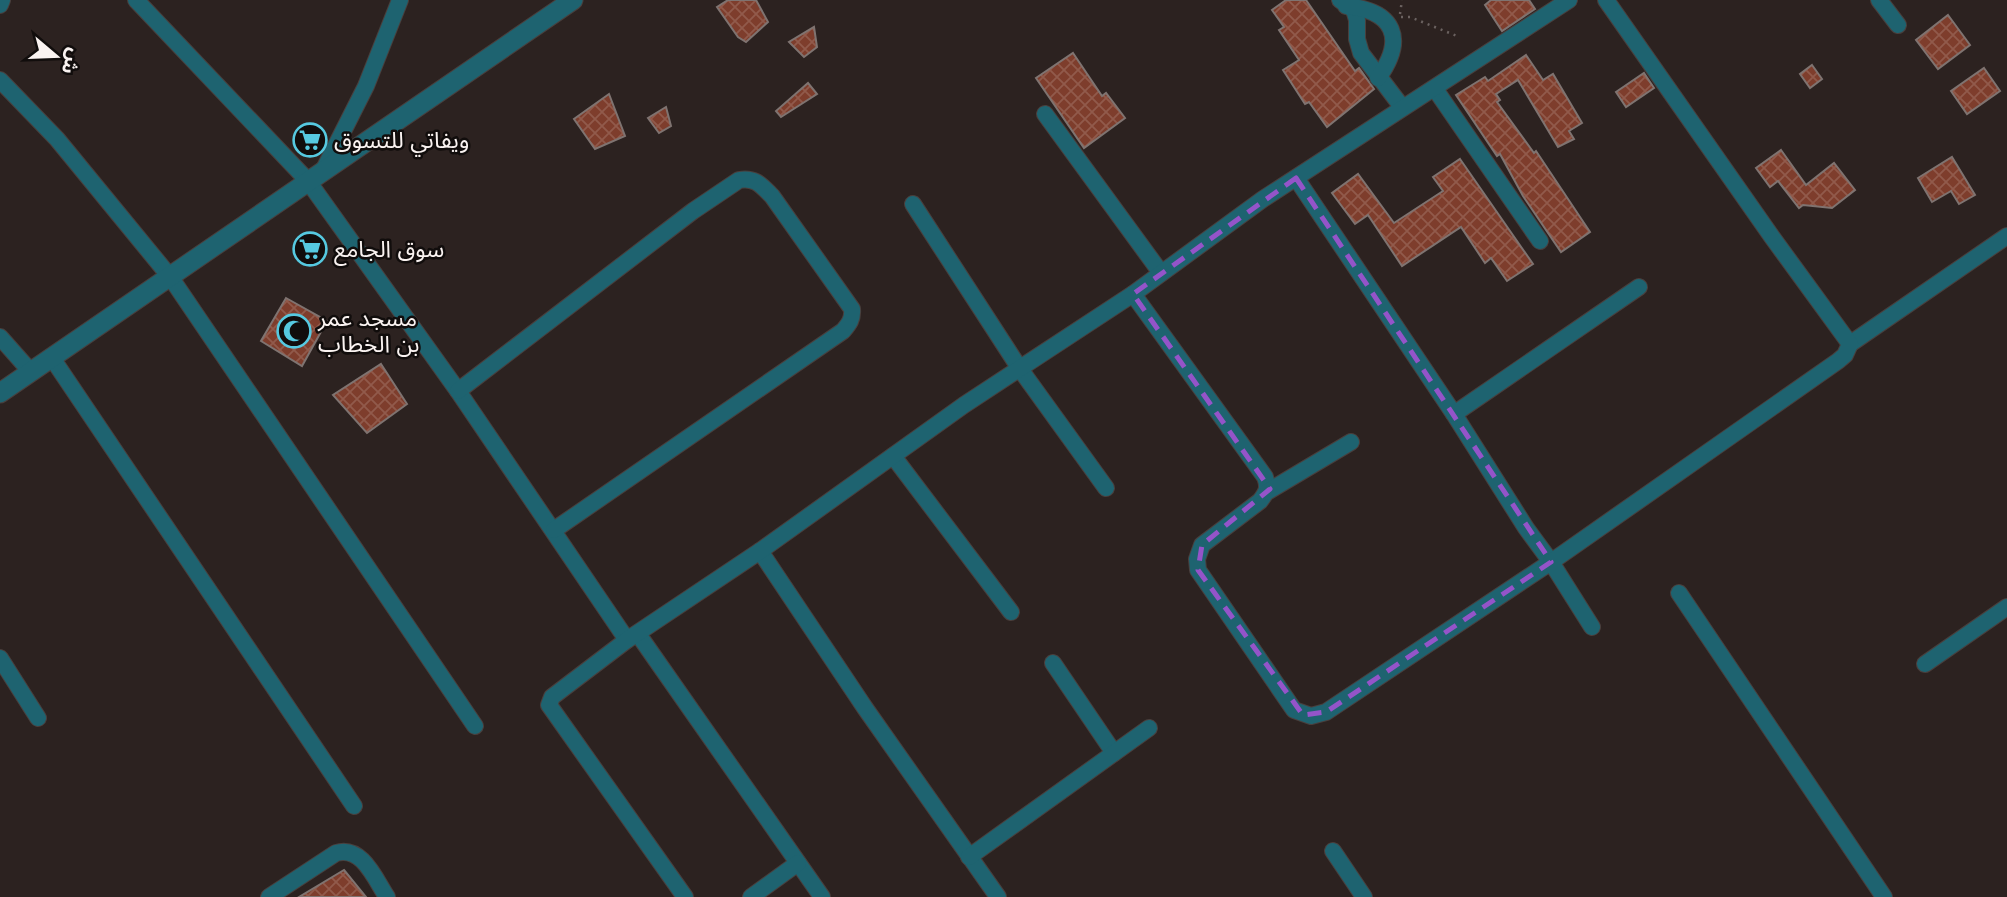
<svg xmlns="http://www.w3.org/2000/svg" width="2007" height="897" font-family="Inter,'Noto Sans Arabic',sans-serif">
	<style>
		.building { fill: url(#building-cross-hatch); stroke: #7f7370; stroke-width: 2 }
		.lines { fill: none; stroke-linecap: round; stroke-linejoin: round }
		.minor-casing { stroke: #493f3d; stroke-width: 18 }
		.tertiary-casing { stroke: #493f3d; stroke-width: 21 }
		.path { stroke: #6b6260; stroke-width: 2.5; stroke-dasharray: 2 5; stroke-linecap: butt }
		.minor { stroke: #1e6370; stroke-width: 16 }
		.tertiary { stroke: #1e6370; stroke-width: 19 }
		.marked { fill: none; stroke: #9454c9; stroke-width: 5; stroke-dasharray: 14 9; stroke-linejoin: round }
		.labels { text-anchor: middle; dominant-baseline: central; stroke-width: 5; stroke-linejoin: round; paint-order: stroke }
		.poi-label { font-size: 23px; fill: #faf3f1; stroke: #110d0c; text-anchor: start }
	</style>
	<defs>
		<pattern id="building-cross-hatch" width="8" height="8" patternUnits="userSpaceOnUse" patternTransform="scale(1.75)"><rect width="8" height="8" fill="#7e3d2c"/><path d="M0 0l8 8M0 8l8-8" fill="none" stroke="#915a4b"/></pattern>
	</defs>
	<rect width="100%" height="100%" fill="#2c2220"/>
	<g class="building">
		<path d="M 728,0 L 756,0 L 768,22 L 746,42 L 738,37 L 717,7 Z"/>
		<path d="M 1286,0 L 1306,0 L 1355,71 L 1359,68 L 1374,89 L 1327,127 L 1309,102 L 1305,104 L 1283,70 L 1299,60 L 1279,30 L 1284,27 L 1272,10 Z"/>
		<path d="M 1491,0 L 1529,0 L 1535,9 L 1502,31 L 1485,5 Z"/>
		<path d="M 1948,15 L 1970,45 L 1938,69 L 1916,40 Z"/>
		<path d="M 814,27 L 817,47 L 804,57 L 789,42 Z"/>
		<path d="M 1073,53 L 1102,96 L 1106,93 L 1125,118 L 1084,148 L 1036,78 Z"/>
		<path d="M 1526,55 L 1543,80 L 1553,74 L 1582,123 L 1569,131 L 1574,139 L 1558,147 L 1518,80 L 1496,94 L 1500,100 L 1497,102 L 1534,153 L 1536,151 L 1590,232 L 1561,252 L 1523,196 L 1500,154 L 1497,156 L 1456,95 L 1485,77 L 1488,81 Z"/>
		<path d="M 1812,65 L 1822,79 L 1810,88 L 1800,74 Z"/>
		<path d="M 1984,68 L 2000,91 L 1967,114 L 1951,91 Z"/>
		<path d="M 1644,73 L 1654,88 L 1626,107 L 1616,92 Z"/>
		<path d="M 808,83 L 817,94 L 781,117 L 776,111 Z"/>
		<path d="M 609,94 L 625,136 L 595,149 L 574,119 Z"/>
		<path d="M 666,107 L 671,126 L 659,133 L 648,118 Z"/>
		<path d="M 1781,150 L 1806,185 L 1834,163 L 1855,190 L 1832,208 L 1803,205 L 1799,208 L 1778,181 L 1770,187 L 1756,168 Z"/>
		<path d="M 1952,157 L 1975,195 L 1959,204 L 1951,191 L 1932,202 L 1918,178 Z"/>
		<path d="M 1460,159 L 1533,264 L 1507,281 L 1491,258 L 1485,263 L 1461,227 L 1402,266 L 1368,215 L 1355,224 L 1332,193 L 1358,174 L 1394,223 L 1443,191 L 1433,177 Z"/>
		<path d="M 286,298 L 327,321 L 302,366 L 261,341 Z"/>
		<path d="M 381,364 L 407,404 L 367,433 L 333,395 Z"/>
		<path d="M 344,870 L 366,897 L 299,897 Z"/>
	</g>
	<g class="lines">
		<defs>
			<g id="minor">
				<path d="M 136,0 L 308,181 L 458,391 L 627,640"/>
				<path d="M 1340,0 L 1354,10 L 1357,20 L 1357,39 L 1361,53 L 1402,107"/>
				<path d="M 1879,0 L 1898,25"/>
				<path d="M 0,5 L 2,0"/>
				<path d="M 1346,6 C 1395,11 1406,39 1378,78"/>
				<path d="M 0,80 L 57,139 L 171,278 L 475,726"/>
				<path d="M 1435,89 L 1540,241"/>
				<path d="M 1045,114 L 1161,273"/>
				<path d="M 322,173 L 366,86 L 400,0"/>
				<path d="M 913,204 L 1020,369 L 1106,488"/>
				<path d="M 1133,294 L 1265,477 C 1269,488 1267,492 1260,501 L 1202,545 L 1197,559 L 1198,570 L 1294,710 L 1311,716 L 1326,712 L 1551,562 L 1526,528 L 1454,414 L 1296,178"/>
				<path d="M 0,337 L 31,372"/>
				<path d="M 1850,344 L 2007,236"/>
				<path d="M 52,358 L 354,806"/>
				<path d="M 458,391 L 693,211 L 739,180 C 755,177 761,185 772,196 L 852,309 C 853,319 849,324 843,331 L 554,530"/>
				<path d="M 1454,414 L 1639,287"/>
				<path d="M 893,456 L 1011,612"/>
				<path d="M 1267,492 L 1351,442"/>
				<path d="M 760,551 L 865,708 L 998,897"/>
				<path d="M 1679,593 L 1884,897"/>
				<path d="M 1592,627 L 1551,562 L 1838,361 L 1845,355 L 1850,344 L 1772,237 L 1606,0"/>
				<path d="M 638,634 L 822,897"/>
				<path d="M 0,658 L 38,718"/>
				<path d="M 1053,663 L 1114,753"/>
				<path d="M 1925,664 L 2007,607"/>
				<path d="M 1333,851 L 1364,897"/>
				<path d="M 969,857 L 1149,728"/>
				<path d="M 269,897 L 336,853 C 362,845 375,879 387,897"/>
				<path d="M 685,897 L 549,705 L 552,697 L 627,640 L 760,551 L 964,405 L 1133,294 L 1263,199 L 1569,0"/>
				<path d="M 751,897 L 798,863"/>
			</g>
			<path id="tertiary" d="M 0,393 L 573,0"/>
		</defs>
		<use href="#minor" class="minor-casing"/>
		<use href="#tertiary" class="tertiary-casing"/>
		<g class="path">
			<path d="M 1400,14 L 1402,0"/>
			<path d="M 1401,17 L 1410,17 L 1457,36"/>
		</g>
		<use href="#minor" class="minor"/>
		<use href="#tertiary" class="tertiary"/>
	</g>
	<path class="marked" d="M 1296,178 L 1551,562 L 1326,712 L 1303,715 L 1198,570 L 1202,545 L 1270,489 L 1133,294 Z"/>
	<defs>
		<symbol id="supermarket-ring" viewBox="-11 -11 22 22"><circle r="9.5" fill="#110d0c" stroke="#56c9e0" stroke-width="1.5"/><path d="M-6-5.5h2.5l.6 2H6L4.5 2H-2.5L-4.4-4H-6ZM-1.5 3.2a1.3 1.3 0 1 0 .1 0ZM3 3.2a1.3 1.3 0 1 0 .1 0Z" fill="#56c9e0"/></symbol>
		<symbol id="mosque-ring" viewBox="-11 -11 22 22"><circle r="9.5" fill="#110d0c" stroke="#56c9e0" stroke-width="1.5"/><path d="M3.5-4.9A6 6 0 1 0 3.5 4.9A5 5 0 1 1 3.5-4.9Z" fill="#56c9e0"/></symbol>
	</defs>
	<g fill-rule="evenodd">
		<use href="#supermarket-ring" x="291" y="121" width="38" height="38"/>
		<use href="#supermarket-ring" x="291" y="230" width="38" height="38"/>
		<use href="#mosque-ring" x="275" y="312" width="38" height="38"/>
	</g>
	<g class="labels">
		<g class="poi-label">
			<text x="334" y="140">ويفاتي للتسوق</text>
			<text x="334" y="249">سوق الجامع</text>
			<text x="318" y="318">مسجد عمر<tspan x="318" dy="26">بن الخطاب</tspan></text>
		</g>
	</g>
	<g transform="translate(56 56) rotate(109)" stroke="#110d0c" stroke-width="5" paint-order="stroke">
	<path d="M0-5L12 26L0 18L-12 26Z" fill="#faf3f1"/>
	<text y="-10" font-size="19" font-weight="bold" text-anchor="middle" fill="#faf3f1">ش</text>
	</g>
</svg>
